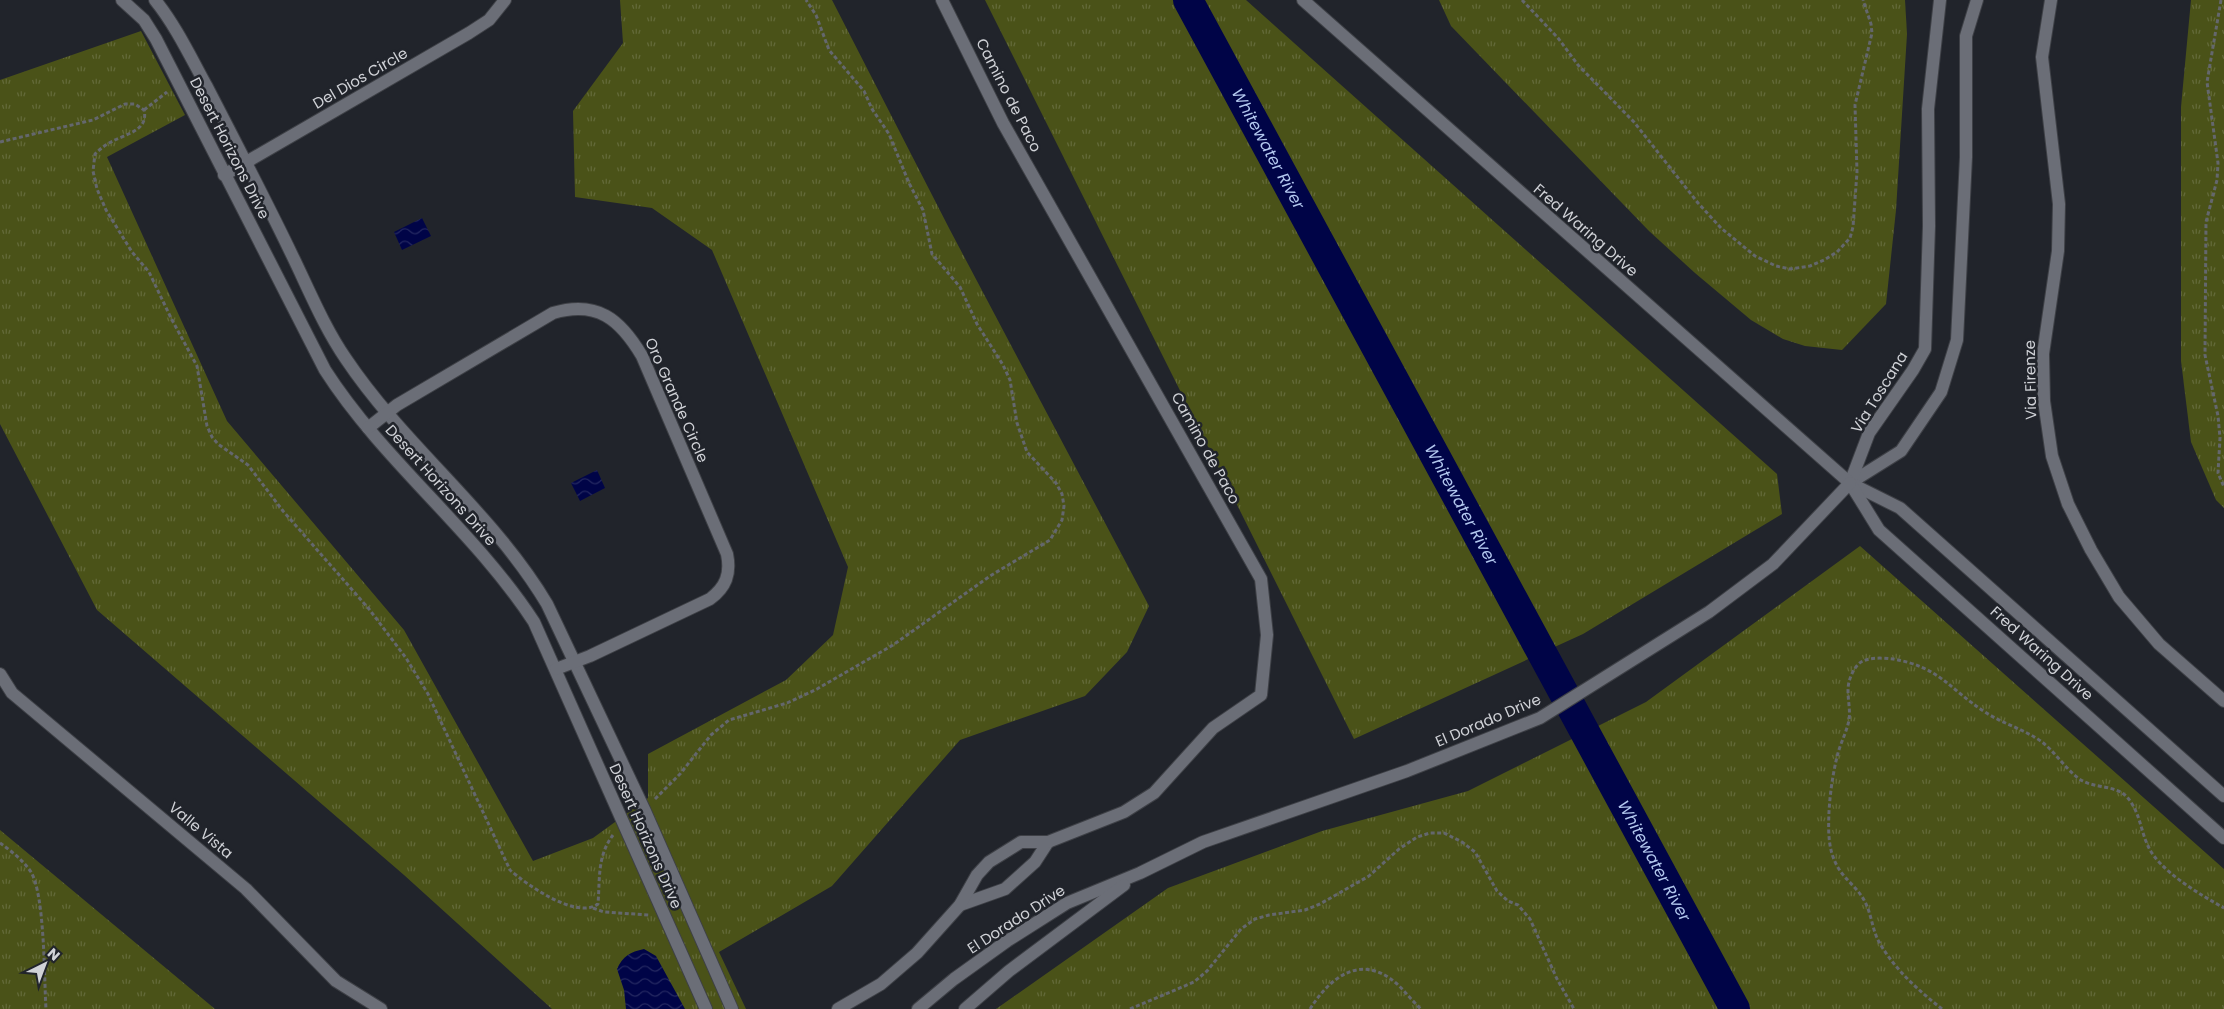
<svg xmlns="http://www.w3.org/2000/svg" width="2224" height="1009" font-family="Poppins,sans-serif">
	<style>
		.grass { fill: url(#grass-tufts) }
		.water { fill: url(#water-waves) }
		.lines { fill: none; stroke-linecap: round; stroke-linejoin: round }
		.river { stroke: #000447; stroke-width: 30 }
		.street-casing { stroke: #3e4046; stroke-width: 14 }
		.secondary-casing { stroke: #3e4046; stroke-width: 14 }
		.path { stroke: #64676d; stroke-width: 3; stroke-dasharray: 4 2.5; stroke-linecap: butt }
		.street { stroke: #6b6e77; stroke-width: 12 }
		.secondary { stroke: #6b6e77; stroke-width: 12 }
		.labels { text-anchor: middle; dominant-baseline: central; stroke-width: 5; stroke-linejoin: round; paint-order: stroke }
		.street-label { font-size: 15px; fill: #d0d2d7; stroke: #21242b }
		.water-label { font-size: 16px; font-style: italic; fill: #b2c7ee; stroke: #21242b }
	</style>
	<defs>
		<pattern id="grass-tufts" width="24" height="20" patternUnits="userSpaceOnUse" patternTransform="scale(1.25)"><rect width="24" height="20" fill="#4a5218"/><path d="M3 7l-1-3M5 7V3M7 7l1-3M15 17l-1-3M17 17v-4M19 17l1-3" fill="none" stroke="#636a39"/></pattern>
		<pattern id="water-waves" width="16" height="10" patternUnits="userSpaceOnUse" patternTransform="scale(1.25)"><rect width="16" height="10" fill="#000447"/><path d="M0 5q4-4 8 0t8 0" fill="none" stroke="#242861"/></pattern>
	</defs>
	<rect width="100%" height="100%" fill="#21242b"/>
	<g class="grass">
		<path d="M 620,0 L 832,0 L 950,230 L 1149,606 L 1127,652 L 1085,696 L 960,740 L 832,886 L 719,952 L 746,1009 L 552,1009 L 404,875 L 97,610 L 0,424 L 0,80 L 141,31 L 185,115 L 107,157 L 227,421 L 404,630 L 533,861 L 593,838 L 648,798 L 648,754 L 786,680 L 833,635 L 848,567 L 712,250 L 652,208 L 575,197 L 573,111 L 623,43 Z"/>
		<path d="M 985,0 L 1246,0 L 1777,474 L 1782,514 L 1583,634 L 1354,739 Z"/>
		<path d="M 1439,0 L 1905,0 L 1907,34 L 1896,210 L 1886,304 L 1842,350 L 1805,346 L 1783,339 L 1751,320 L 1695,273 L 1649,231 L 1451,26 Z"/>
		<path d="M 2191,0 L 2224,0 L 2224,508 L 2216,500 L 2191,442 L 2181,361 L 2181,107 Z"/>
		<path d="M 1860,546 L 2224,869 L 2224,1009 L 996,1009 L 1168,888 L 1322,831 L 1468,791 L 1646,702 Z"/>
		<path d="M 0,830 L 215,1009 L 0,1009 Z"/>
	</g>
	<g class="water">
		<path d="M 422,218 L 431,236 L 402,250 L 394,232 Z"/>
		<path d="M 597,470 L 605,488 L 580,501 L 571,483 Z"/>
		<path d="M 644,949 L 656,956 L 685,1009 L 626,1009 L 624,990 L 617,969 C 623,956 630,952 644,949 Z"/>
	</g>
	<g class="lines">
		<path class="river" id="s1" d="M 1188,0 L 1735,1009"/>
		<defs>
			<g id="street">
				<path d="M 122,0 L 144,20 L 156,39 L 325,370 C 384,462 474,530 534,622 L 706,1009"/>
				<path d="M 155,0 C 176,26 191,58 207,87 C 236,143 265,199 292,255 C 309,290 324,327 346,359 C 405,447 493,513 547,604 L 644,809 L 732,1009"/>
				<path d="M 2051,0 L 2042,57 L 2059,204 L 2058,251 L 2043,354 L 2044,401 L 2052,456 L 2068,504 L 2091,550 L 2119,597 L 2159,644 L 2224,701"/>
				<path d="M 224,175 L 469,33 L 489,20 L 505,0"/>
				<path d="M 368,428 L 397,405 L 553,313 C 597,300 620,319 642,356 L 727,554 C 731,574 726,587 710,599 L 590,656 L 556,669"/>
				<path d="M 1850,483 L 1901,451 L 1941,392 L 1957,340 L 1966,157 L 1966,36 L 1977,0"/>
				<path d="M 1850,483 L 1869,433 L 1913,370 L 1925,349 L 1929,226 L 1928,109 L 1940,0"/>
				<path d="M 0,674 L 12,693 L 246,889 L 336,981 L 381,1009"/>
				<path d="M 960,905 L 1005,889 L 1035,862 L 1048,842"/>
				<path d="M 838,1009 L 881,984 L 917,953 L 960,905 L 977,875 L 989,862 L 1021,842 L 1048,842 L 1124,812 L 1154,793 L 1213,728 L 1261,695 L 1267,635 L 1261,579 L 1003,123 L 942,0"/>
			</g>
			<g id="secondary">
				<path d="M 1303,0 L 1850,483 L 1900,508 L 2224,796"/>
				<path d="M 1850,483 L 1879,530 L 2224,838"/>
				<path d="M 918,1009 L 954,979 L 1007,941 L 1067,903 L 1140,873 L 1203,842 L 1407,771 L 1540,718 L 1709,612 L 1773,564 L 1850,483"/>
				<path d="M 965,1009 L 1009,971 L 1124,885"/>
			</g>
		</defs>
		<use href="#street" class="street-casing"/>
		<use href="#secondary" class="secondary-casing"/>
		<g class="path">
			<path d="M 1522,0 L 1558,38 L 1578,65 L 1634,122 L 1698,203 L 1721,228 L 1755,256 L 1776,266 L 1790,269 L 1810,266 L 1824,260 L 1837,252 L 1850,238 L 1853,227 L 1857,172 L 1855,105 L 1872,33 L 1871,24 L 1863,0"/>
			<path d="M 2221,0 L 2207,82 L 2218,163 L 2217,180 L 2206,222 L 2205,355 L 2218,416 L 2220,438 L 2218,473 L 2224,487"/>
			<path d="M 144,110 L 167,92"/>
			<path d="M 0,142 L 93,120 L 125,104 L 135,104 L 144,110 C 149,131 125,134 111,142 C 105,145 100,149 95,154 L 93,171 L 97,189 L 106,210 L 132,252 L 149,272 L 171,318 L 197,366 L 207,426 L 212,437 L 218,444 L 248,465 L 283,511 L 369,609 L 406,658 L 428,694 L 510,870 C 527,885 577,920 598,904 C 600,879 597,856 613,835"/>
			<path d="M 655,799 L 680,774 L 711,735 L 729,720 L 787,703 L 817,689 L 893,645 L 990,576 L 1050,540 L 1062,520 L 1064,506 L 1062,494 L 1056,483 L 1027,452 L 1017,423 L 1010,380 L 1003,365 L 977,324 L 960,287 L 932,254 L 923,210 L 909,183 L 889,134 L 872,109 L 864,91 L 829,50 L 816,15 L 806,0"/>
			<path d="M 0,843 C 11,851 23,860 31,872 C 45,896 44,978 46,1009"/>
			<path d="M 593,908 L 604,912 L 649,915"/>
			<path d="M 1130,1009 L 1194,982 L 1207,971 L 1241,929 L 1255,919 L 1269,915 L 1305,910 L 1320,904 L 1369,876 L 1399,849 L 1417,837 L 1430,833 L 1444,833 L 1462,842 L 1475,852 L 1497,891 L 1508,901 L 1518,905 L 1530,919 L 1557,979 L 1574,1009"/>
			<path d="M 1310,1009 C 1330,977 1361,953 1396,983 C 1405,991 1412,1001 1421,1009"/>
			<path d="M 1942,1009 C 1918,990 1893,968 1878,940 C 1872,928 1871,912 1864,900 C 1859,891 1851,884 1845,877 C 1828,858 1828,836 1829,812 C 1830,793 1833,772 1838,753 C 1841,742 1847,731 1849,720 C 1851,708 1846,694 1849,682 C 1851,674 1856,664 1863,661 C 1872,657 1884,658 1893,659 C 1940,667 1949,689 1985,712 C 2003,724 2024,729 2042,742 C 2055,752 2065,768 2078,778 C 2092,789 2113,784 2126,796 C 2140,811 2140,829 2148,846 C 2159,871 2201,895 2224,908"/>
		</g>
		<use href="#street" class="street"/>
		<use href="#secondary" class="secondary"/>
	</g>
	<g class="labels">
		<g class="street-label">
			<text transform="translate(360 78) rotate(-30)">Del Dios Circle</text>
			<text transform="translate(1009 95) rotate(63)">Camino de Paco</text>
			<text transform="translate(230 148) rotate(63)">Desert Horizons Drive</text>
			<text transform="translate(1586 230) rotate(41)">Fred Waring Drive</text>
			<text transform="translate(2030 380) rotate(-91)">Via Firenze</text>
			<text transform="translate(1879 392) rotate(-58)">Via Toscana</text>
			<text transform="translate(677 400) rotate(66)">Oro Grande Circle</text>
			<text transform="translate(1206 448) rotate(61)">Camino de Paco</text>
			<text transform="translate(441 485) rotate(48)">Desert Horizons Drive</text>
			<text transform="translate(2042 653) rotate(42)">Fred Waring Drive</text>
			<text transform="translate(1488 720) rotate(-23)">El Dorado Drive</text>
			<text transform="translate(201 830) rotate(40)">Valle Vista</text>
			<text transform="translate(646 836) rotate(66)">Desert Horizons Drive</text>
			<text transform="translate(1016 919) rotate(-33)">El Dorado Drive</text>
		</g>
		<g class="water-label">
			<text stroke="none"><textPath href="#s1" startOffset="169">Whitewater River</textPath></text>
			<text stroke="none"><textPath href="#s1" startOffset="574">Whitewater River</textPath></text>
			<text stroke="none"><textPath href="#s1" startOffset="979">Whitewater River</textPath></text>
		</g>
	</g>
	<g transform="translate(45 964) rotate(42)" stroke="#21242b" stroke-width="4" paint-order="stroke">
	<path d="M0-4L9 19L0 12L-9 19Z" fill="#d0d2d7"/>
	<text y="-8" font-size="14" font-weight="bold" text-anchor="middle" fill="#d0d2d7">N</text>
	</g>
</svg>
